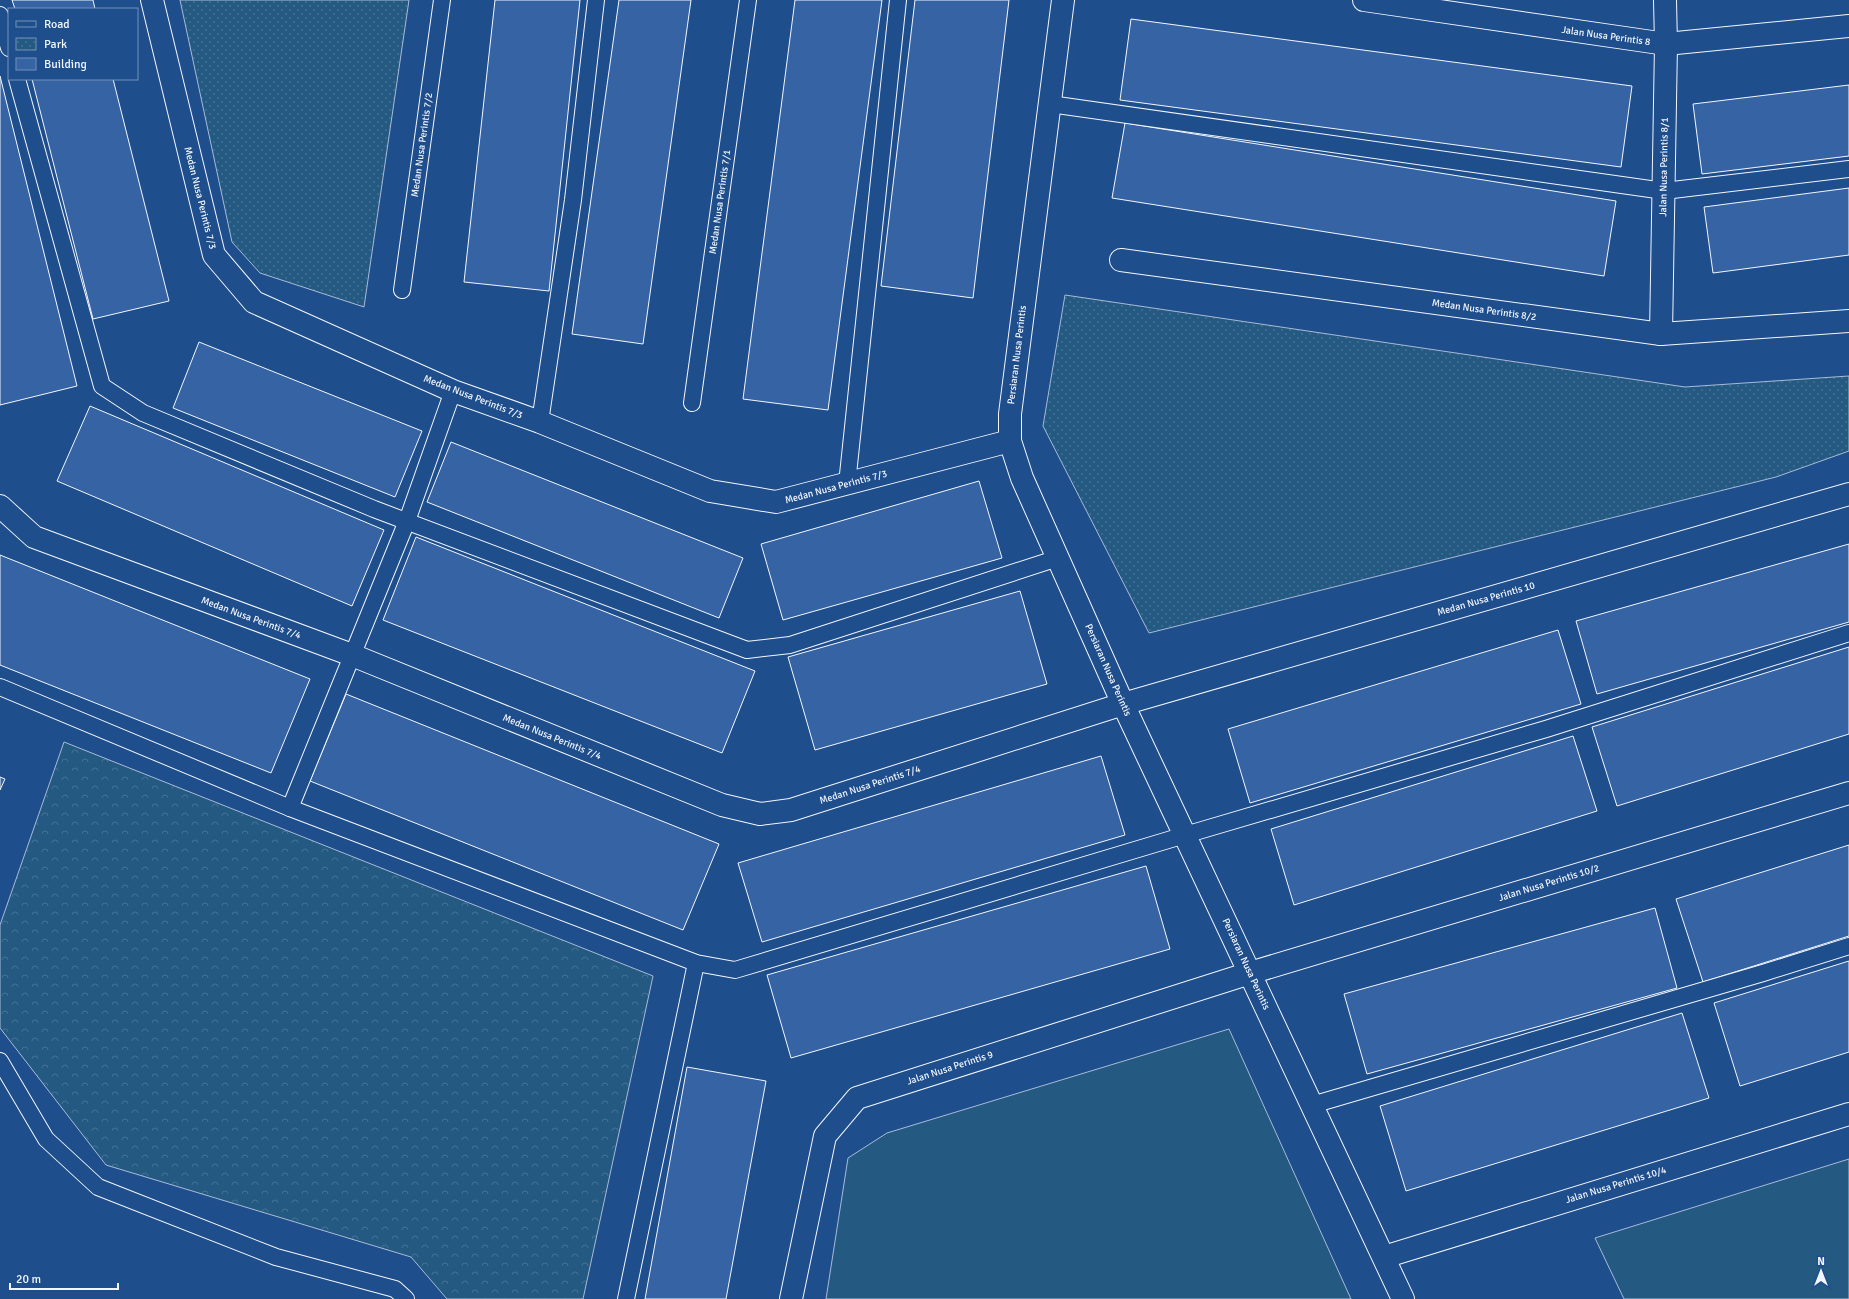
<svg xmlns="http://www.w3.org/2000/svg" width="1849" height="1299" font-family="Signika,sans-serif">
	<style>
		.grass { fill: #245a82; stroke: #a8bbd7 }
		.forest { fill: url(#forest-crowns); stroke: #a8bbd7 }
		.park { fill: url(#park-dots); stroke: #a8bbd7 }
		.building { fill: #3563a3; stroke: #f2f6ff }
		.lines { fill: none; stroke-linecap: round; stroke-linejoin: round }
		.service-casing { stroke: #f2f6ff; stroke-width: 18 }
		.minor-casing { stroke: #f2f6ff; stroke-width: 24 }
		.service { stroke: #1f4e8c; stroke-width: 16 }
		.minor { stroke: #1f4e8c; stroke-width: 22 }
		.labels { text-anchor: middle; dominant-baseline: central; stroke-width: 3; stroke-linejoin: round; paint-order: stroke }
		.street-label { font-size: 10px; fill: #f2f6ff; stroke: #1f4e8c }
	</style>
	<defs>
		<pattern id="forest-crowns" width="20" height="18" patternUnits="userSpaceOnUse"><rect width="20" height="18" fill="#245a82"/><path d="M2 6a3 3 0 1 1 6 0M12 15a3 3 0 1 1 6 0" fill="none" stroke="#447295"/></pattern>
		<pattern id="park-dots" width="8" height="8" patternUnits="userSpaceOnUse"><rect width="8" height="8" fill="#245a82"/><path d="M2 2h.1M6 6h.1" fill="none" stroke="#447295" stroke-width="1.8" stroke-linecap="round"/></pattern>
	</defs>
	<rect width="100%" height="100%" fill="#1f4e8c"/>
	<g class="grass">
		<path d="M 1229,1029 L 1351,1299 L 826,1299 L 848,1158 L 887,1133 Z"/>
		<path d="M 1849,1159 L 1849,1299 L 1624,1299 L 1595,1238 Z"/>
	</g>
	<path class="forest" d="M 64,742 L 653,976 L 583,1299 L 447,1299 L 411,1257 L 106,1165 L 0,1028 L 0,925 Z"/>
	<g class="park">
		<path d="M 180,0 L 409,0 L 364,307 L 260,273 L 232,242 Z"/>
		<path d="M 1065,295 L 1685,387 L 1849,376 L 1849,451 L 1776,477 L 1149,633 L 1043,426 Z"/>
	</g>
	<g class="building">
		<path d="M 12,0 L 93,0 L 95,9 L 15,9 Z"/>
		<path d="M 495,0 L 580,0 L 549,291 L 464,282 Z"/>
		<path d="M 619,0 L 691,0 L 643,344 L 572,334 Z"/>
		<path d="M 795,0 L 882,0 L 828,410 L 743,399 Z"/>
		<path d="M 915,0 L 1009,0 L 973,298 L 881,286 Z"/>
		<path d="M 1131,19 L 1632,86 L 1621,167 L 1120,100 Z"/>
		<path d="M 0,76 L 77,386 L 0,405 Z"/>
		<path d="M 32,79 L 113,79 L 169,301 L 93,319 Z"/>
		<path d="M 1849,85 L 1849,156 L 1702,174 L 1693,104 Z"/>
		<path d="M 1125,123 L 1616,201 L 1604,276 L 1112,198 Z"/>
		<path d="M 1849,188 L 1849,255 L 1713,273 L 1704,207 Z"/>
		<path d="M 199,342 L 422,431 L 395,497 L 173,408 Z"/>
		<path d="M 90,406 L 384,530 L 352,606 L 57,481 Z"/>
		<path d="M 451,442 L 743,558 L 719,618 L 427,502 Z"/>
		<path d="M 979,481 L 1002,558 L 783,620 L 761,544 Z"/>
		<path d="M 416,537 L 755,671 L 722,753 L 383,620 Z"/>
		<path d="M 1849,544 L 1849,622 L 1597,694 L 1576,621 Z"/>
		<path d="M 0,555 L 310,679 L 271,773 L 0,665 Z"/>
		<path d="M 1020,591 L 1047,684 L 815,750 L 788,657 Z"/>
		<path d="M 1558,630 L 1581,704 L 1250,803 L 1228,729 Z"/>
		<path d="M 1849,647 L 1849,734 L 1617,806 L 1592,727 Z"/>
		<path d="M 346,694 L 719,844 L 683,930 L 310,781 Z"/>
		<path d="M 1573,736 L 1597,811 L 1294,905 L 1271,829 Z"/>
		<path d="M 1101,756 L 1125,835 L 762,942 L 738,863 Z"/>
		<path d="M 0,777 L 5,779 L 0,790 Z"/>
		<path d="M 1849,845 L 1849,936 L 1703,982 L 1676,899 Z"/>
		<path d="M 1146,866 L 1170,949 L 791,1058 L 767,975 Z"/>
		<path d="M 1655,908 L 1677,988 L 1367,1074 L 1344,994 Z"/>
		<path d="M 1849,961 L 1849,1052 L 1740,1086 L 1714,1003 Z"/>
		<path d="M 1682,1013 L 1709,1098 L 1406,1191 L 1380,1106 Z"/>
		<path d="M 687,1067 L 766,1081 L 726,1299 L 645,1299 Z"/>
	</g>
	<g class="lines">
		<defs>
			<g id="service">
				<path d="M 0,15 L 9,48"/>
				<path d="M 17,79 L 102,386 L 143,413 L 374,509 L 747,650 L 790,645 L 1058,558"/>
				<path d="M 1050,104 L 1664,191 L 1849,169"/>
				<path d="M 402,290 L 442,0"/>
				<path d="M 692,403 L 748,0"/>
				<path d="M 540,422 L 573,200 L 596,0"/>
				<path d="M 847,484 L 898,0"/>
				<path d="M 0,687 L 290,808 L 696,963 L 735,970 L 1185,835 L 1546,729 L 1849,633"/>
				<path d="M 290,808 L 407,521 L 453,391"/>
				<path d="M 0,1061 L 46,1139 L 98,1187 L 276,1257 L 395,1289 L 406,1299"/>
				<path d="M 1312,1105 L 1763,973 L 1849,946"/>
				<path d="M 626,1299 L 696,963"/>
			</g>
			<g id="minor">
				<path d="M 152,0 L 214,255 L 254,302 L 453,391 L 540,422 L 710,491 L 776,502 L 1010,441"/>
				<path d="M 1063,0 L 1010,414 L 1010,441 L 1022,478 L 1123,704 L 1403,1299"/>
				<path d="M 1364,0 L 1666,44 L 1849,26"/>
				<path d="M 1121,260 L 1661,334 L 1849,321"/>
				<path d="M 1661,334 L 1666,44 L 1665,0"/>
				<path d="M 0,506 L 34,537 L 352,655 L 722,805 L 760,814 L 791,810 L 1123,704 L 1849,494"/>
				<path d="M 1384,1257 L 1849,1114"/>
				<path d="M 791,1299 L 825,1136 L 857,1098 L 1250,973 L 1849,793"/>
			</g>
		</defs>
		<use href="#service" class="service-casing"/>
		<use href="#minor" class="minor-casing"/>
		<use href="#service" class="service"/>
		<use href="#minor" class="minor"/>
	</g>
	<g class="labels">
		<g class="street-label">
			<text transform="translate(1606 36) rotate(8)">Jalan Nusa Perintis 8</text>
			<text transform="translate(422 145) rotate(-82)">Medan Nusa Perintis 7/2</text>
			<text transform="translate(1664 167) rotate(-89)">Jalan Nusa Perintis 8/1</text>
			<text transform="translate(200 198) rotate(76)">Medan Nusa Perintis 7/3</text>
			<text transform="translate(720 202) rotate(-82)">Medan Nusa Perintis 7/1</text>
			<text transform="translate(1484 310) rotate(8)">Medan Nusa Perintis 8/2</text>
			<text transform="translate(1017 355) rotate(-83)">Persiaran Nusa Perintis</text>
			<text transform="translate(473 397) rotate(21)">Medan Nusa Perintis 7/3</text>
			<text transform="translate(836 487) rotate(-15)">Medan Nusa Perintis 7/3</text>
			<text transform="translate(1486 599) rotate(-16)">Medan Nusa Perintis 10</text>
			<text transform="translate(251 618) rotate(20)">Medan Nusa Perintis 7/4</text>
			<text transform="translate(1108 670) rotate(66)">Persiaran Nusa Perintis</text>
			<text transform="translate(552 737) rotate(22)">Medan Nusa Perintis 7/4</text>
			<text transform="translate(870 785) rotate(-18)">Medan Nusa Perintis 7/4</text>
			<text transform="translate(1549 883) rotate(-17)">Jalan Nusa Perintis 10/2</text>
			<text transform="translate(1246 964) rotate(65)">Persiaran Nusa Perintis</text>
			<text transform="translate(950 1068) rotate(-18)">Jalan Nusa Perintis 9</text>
			<text transform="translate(1616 1185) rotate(-17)">Jalan Nusa Perintis 10/4</text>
		</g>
	</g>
	<rect x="8" y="8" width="130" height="72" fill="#1f4e8c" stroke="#7391ba"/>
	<rect x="16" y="21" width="20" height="6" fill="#1f4e8c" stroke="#7391ba"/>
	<text x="44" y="28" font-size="12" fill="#f2f6ff">Road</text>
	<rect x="16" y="38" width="20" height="12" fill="url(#park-dots)" stroke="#7391ba"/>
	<text x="44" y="48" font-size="12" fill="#f2f6ff">Park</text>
	<rect x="16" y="58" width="20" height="12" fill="#3563a3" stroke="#7391ba"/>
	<text x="44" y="68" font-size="12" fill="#f2f6ff">Building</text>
	<g transform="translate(1821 1271)" stroke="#1f4e8c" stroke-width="3" paint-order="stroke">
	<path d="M0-3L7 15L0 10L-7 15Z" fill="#f2f6ff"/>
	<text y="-6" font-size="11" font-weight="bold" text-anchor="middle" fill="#f2f6ff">N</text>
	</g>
	<path d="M10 1283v6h108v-6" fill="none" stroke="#f2f6ff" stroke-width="2"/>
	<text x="16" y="1283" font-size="12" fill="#f2f6ff" stroke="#1f4e8c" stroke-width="3" paint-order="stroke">20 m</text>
</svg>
